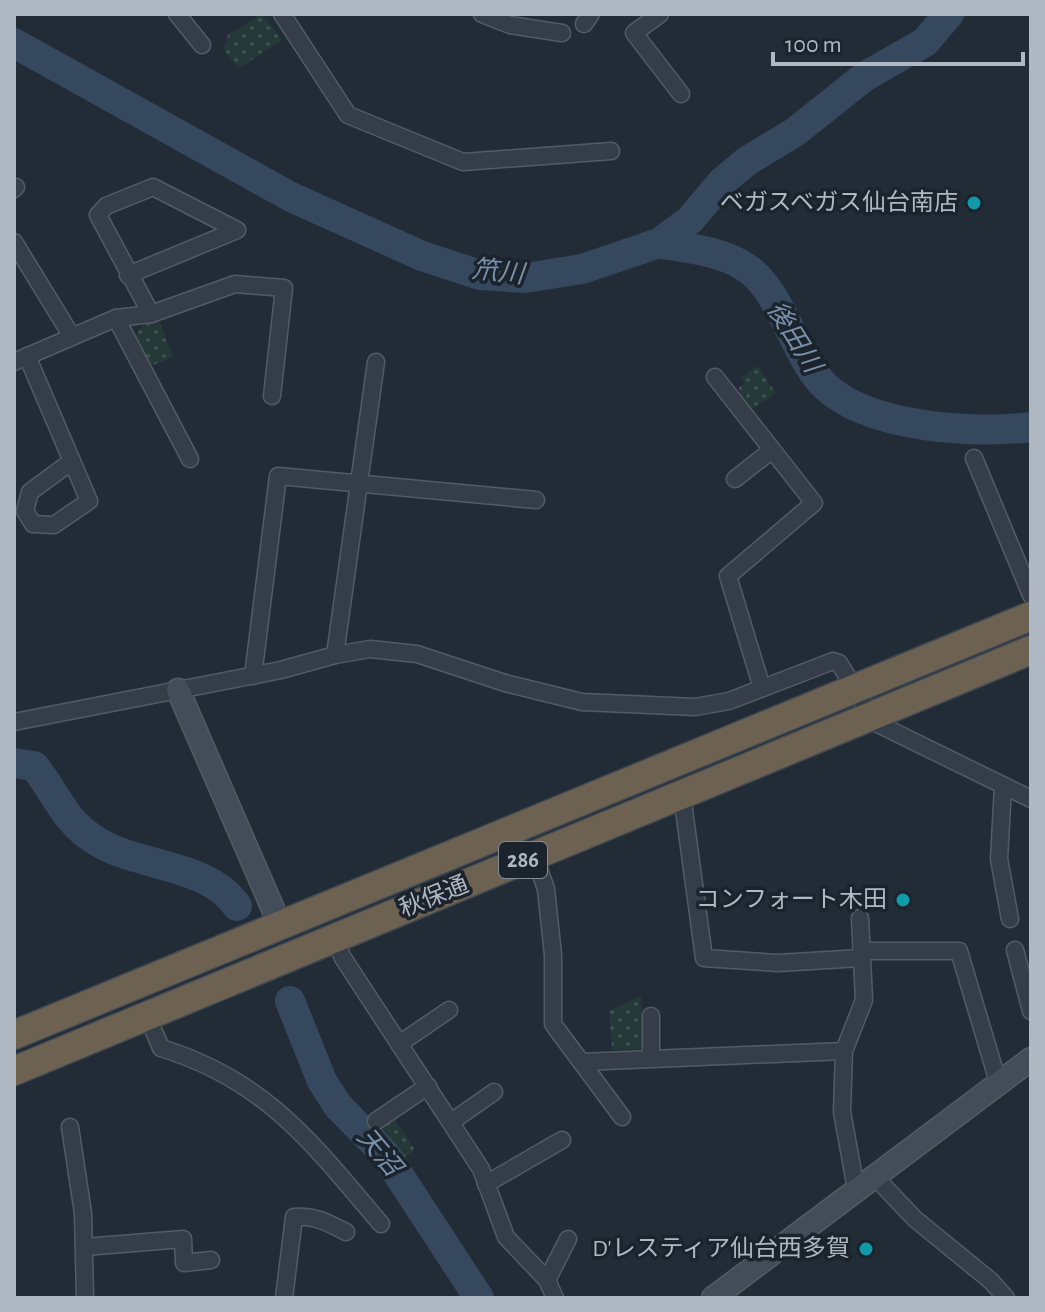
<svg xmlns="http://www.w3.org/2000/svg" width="1045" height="1312" font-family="'Alegreya Sans','Noto Sans JP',sans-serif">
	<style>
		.park { fill: url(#park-dots) }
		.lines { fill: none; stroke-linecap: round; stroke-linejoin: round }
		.river { stroke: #36485e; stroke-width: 30 }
		.street-casing { stroke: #535b65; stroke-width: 19 }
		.secondary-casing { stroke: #535b65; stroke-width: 25 }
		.highway-casing { stroke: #404852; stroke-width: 31 }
		.street { stroke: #353e48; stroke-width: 16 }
		.secondary { stroke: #434d5a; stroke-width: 22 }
		.highway { stroke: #6d6252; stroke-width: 28 }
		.culture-dot { fill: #0f9aa8; stroke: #1b232c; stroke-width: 3 }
		.labels { text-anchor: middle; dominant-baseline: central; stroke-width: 7; stroke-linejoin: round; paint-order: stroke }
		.shield { fill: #1b232c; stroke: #838b96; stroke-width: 2 }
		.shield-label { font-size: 22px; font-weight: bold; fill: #b0b8c4 }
		.poi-label { font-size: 24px; fill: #b0b8c4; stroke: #1b232c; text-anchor: end }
		.street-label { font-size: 24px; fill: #b0b8c4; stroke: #1b232c }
		.water-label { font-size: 26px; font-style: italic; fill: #7990ab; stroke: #1b232c }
	</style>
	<defs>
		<pattern id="park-dots" width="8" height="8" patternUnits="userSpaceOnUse" patternTransform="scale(2)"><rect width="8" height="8" fill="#253939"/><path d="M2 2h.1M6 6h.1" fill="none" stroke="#425454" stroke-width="1.8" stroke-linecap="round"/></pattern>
	</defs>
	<rect width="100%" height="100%" fill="#222c37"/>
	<g class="park">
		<path d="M 262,14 L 282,40 L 239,68 L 223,50 L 228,35 Z"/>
		<path d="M 159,320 L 173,357 L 148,367 L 135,337 L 142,326 Z"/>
		<path d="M 758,366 L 776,393 L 750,410 L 739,397 L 739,387 L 745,383 L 741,378 Z"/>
		<path d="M 641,996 L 645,1045 L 641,1049 L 612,1050 L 609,1011 Z"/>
		<path d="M 392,1115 L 415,1150 L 399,1161 L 375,1128 Z"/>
	</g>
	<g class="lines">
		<g class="river">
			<path d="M 14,43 L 291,197 L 422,256 L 480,275 L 525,278 L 582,269 L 659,243 L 690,220 L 722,182 L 747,161 L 795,132 L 864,77 L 925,42 L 949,14"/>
			<path d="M 659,243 C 690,249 727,251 752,272 C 783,298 797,359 825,386 C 869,428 974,434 1031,427"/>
			<path d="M 14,763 L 34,766 C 55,791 63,819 92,838 C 134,868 205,861 237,906"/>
			<path d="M 290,1001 L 322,1081 L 338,1106 L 385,1154 L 479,1298"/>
		</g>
		<defs>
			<g id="street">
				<path d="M 177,14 L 202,45"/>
				<path d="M 282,14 L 348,115 L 463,162 L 611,151"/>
				<path d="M 482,14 L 510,25 L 562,33"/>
				<path d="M 660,14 L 634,33 L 681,94"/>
				<path d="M 584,24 L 591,14"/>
				<path d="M 14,189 L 16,187"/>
				<path d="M 14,242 L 71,335"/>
				<path d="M 128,275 L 237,230 L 153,187 L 106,206 L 98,215 L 151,314"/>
				<path d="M 116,318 L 190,459"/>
				<path d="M 27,356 L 89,501 L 54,525 L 33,524 L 25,511 L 30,492 L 72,461"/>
				<path d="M 14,362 L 116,318 L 151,314 L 235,284 L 284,288 L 272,396"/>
				<path d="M 715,377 L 814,503 L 728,576 L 762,688"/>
				<path d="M 974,458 L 1031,595"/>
				<path d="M 735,479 L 772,450"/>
				<path d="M 335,655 L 376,362"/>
				<path d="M 253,676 L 278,476 L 536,500"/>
				<path d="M 14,722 L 281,670 L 335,655 L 370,649 L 417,654 L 505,683 L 582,702 L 695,707 L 729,701 L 833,661 L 839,663 L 876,723 L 1031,799"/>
				<path d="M 1003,786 L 999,859 L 1010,919"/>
				<path d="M 682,795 L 704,958 L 778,963 L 861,958"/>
				<path d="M 534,855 L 546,889 L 553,955 L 553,1024 L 622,1117"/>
				<path d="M 334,938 L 343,958 L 481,1169 L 506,1237 L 547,1280 L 555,1298"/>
				<path d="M 1015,950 L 1031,1011"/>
				<path d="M 861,951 L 959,951 L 998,1082"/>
				<path d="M 147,1015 L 161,1048 C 266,1080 313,1144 381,1224"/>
				<path d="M 651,1016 L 651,1058"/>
				<path d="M 399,1044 L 449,1010"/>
				<path d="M 582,1062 L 844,1051"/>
				<path d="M 376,1121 L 428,1086"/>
				<path d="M 451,1122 L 494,1092"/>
				<path d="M 70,1127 L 83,1213 L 85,1298"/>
				<path d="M 876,1178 L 915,1219 L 991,1281 L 1006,1298"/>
				<path d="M 486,1184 L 562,1140"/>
				<path d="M 856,1189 L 842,1112 L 844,1051 L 864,1000 L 860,918"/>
				<path d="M 85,1247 L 183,1239 L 184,1263 L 211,1260"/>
				<path d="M 547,1280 L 568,1239"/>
				<path d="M 284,1298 L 294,1217 C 315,1215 328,1223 346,1232"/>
			</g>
			<g id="secondary">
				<path d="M 178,690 L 280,925"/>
				<path d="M 713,1298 L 1031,1059"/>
			</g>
			<g id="highway">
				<path d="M 14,1035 L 1031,616"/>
				<path d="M 14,1071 L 1031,650"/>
			</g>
		</defs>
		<use href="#street" class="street-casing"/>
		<use href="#secondary" class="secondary-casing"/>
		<use href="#highway" class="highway-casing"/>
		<use href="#street" class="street"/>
		<use href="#secondary" class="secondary"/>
		<use href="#highway" class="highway"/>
	</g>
	<g class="culture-dot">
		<circle cx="974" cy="203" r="8"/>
		<circle cx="903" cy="900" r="8"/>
		<circle cx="866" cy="1249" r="8"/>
	</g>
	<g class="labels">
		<rect class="shield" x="499" y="842" width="48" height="36" rx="6"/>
		<g class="shield-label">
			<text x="523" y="860">286</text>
		</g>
		<g class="poi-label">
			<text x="958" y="203">ベガスベガス仙台南店</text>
			<text x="887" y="900">コンフォート木田</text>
			<text x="850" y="1249">D'レスティア仙台西多賀</text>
		</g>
		<g class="street-label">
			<text transform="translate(434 897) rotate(-22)">秋保通</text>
		</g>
		<g class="water-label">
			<text transform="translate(498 272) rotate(6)">笊川</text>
			<text transform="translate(794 337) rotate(58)">後田川</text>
			<text transform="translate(379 1152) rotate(50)">天沼</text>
		</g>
	</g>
	<rect width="1045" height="1312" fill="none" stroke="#b0b8c4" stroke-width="32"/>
	<path d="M773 52v12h250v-12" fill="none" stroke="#b0b8c4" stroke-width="4"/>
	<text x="785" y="52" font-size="24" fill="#b0b8c4" stroke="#1b232c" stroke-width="6" paint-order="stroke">100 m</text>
</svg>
